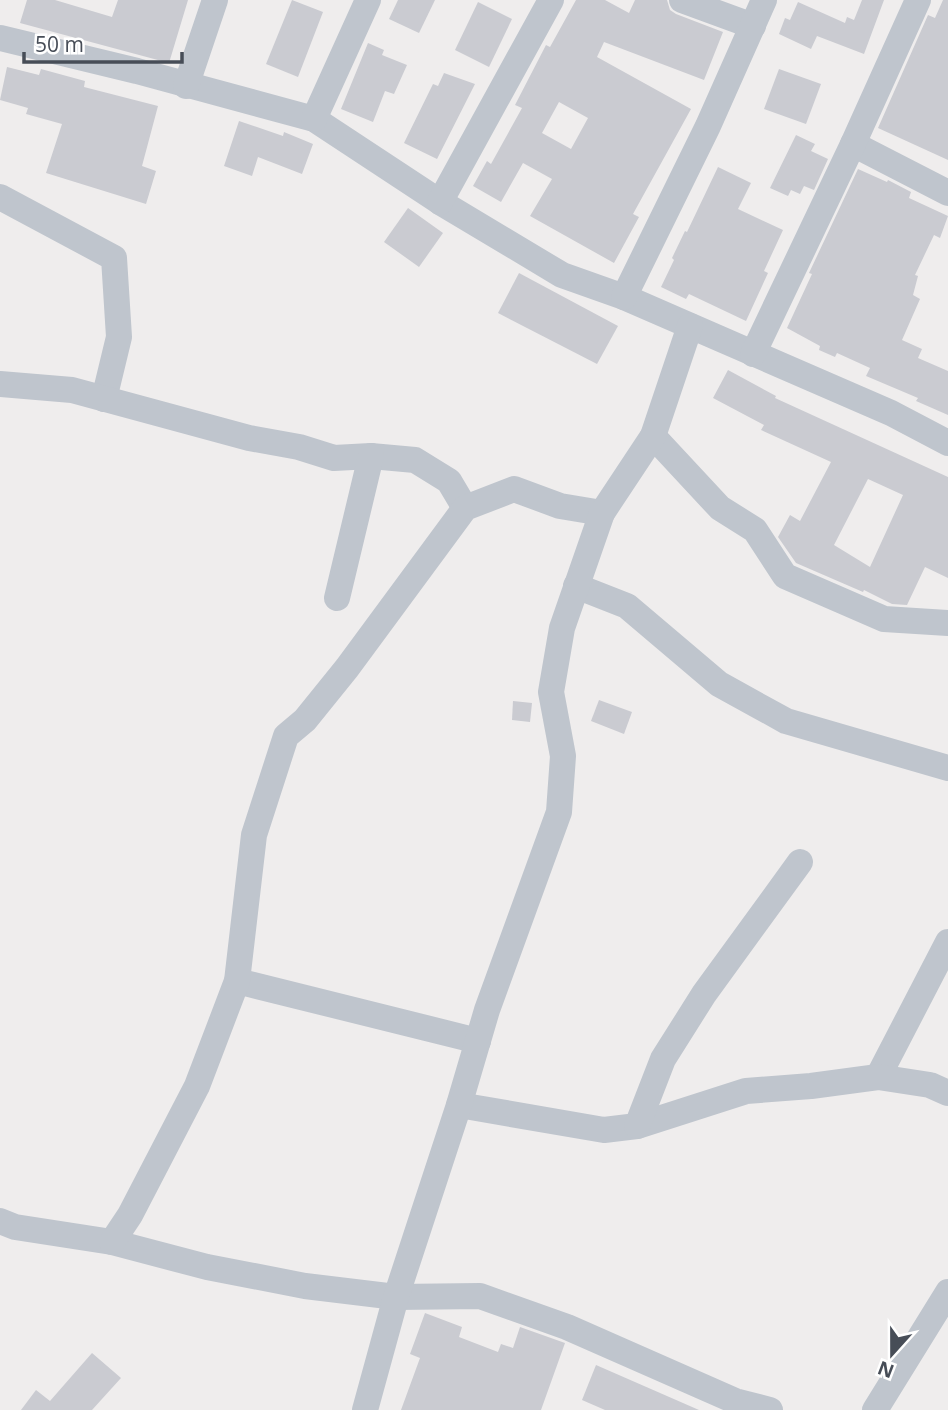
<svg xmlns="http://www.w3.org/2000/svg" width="948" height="1410" font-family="'Open Sans',sans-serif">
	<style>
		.building { fill: #cacbd1; fill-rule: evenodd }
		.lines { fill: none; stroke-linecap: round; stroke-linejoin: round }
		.minor { stroke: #bfc5cd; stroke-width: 26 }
	</style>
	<rect width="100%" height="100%" fill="#efeded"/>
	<g class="building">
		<path d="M 27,0 L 55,0 L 112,17 L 118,0 L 188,0 L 169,63 L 20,23 Z"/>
		<path d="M 292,0 L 323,12 L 298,77 L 266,64 Z"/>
		<path d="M 398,0 L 435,0 L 419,33 L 389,19 Z"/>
		<path d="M 576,0 L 605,0 L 629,13 L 635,0 L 667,0 L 670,10 L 676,14 L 723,32 L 704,80 L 604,42 L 597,57 L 691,109 L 633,214 L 639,217 L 614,263 L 530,216 L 552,179 L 523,163 L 501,202 L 473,186 L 487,161 L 491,164 L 522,108 L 515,105 L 546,45 L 550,47 ZM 559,102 L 588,118 L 571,149 L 542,133 Z"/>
		<path d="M 862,0 L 884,0 L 864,54 L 817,36 L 811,49 L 779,34 L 785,18 L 790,20 L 798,2 L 845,23 L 847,17 L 854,20 Z"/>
		<path d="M 943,0 L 948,0 L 948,160 L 878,128 L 928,15 L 935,18 Z"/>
		<path d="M 478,2 L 512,19 L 489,67 L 455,50 Z"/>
		<path d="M 368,43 L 384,50 L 382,55 L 407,65 L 394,94 L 385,91 L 373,122 L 341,109 Z"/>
		<path d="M 7,67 L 39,75 L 41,69 L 85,81 L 84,87 L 158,106 L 142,166 L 156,171 L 146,204 L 46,173 L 62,124 L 26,114 L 28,108 L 0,100 Z"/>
		<path d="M 779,69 L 821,84 L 806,124 L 764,109 Z"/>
		<path d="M 444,73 L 475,84 L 437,159 L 404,143 L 433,84 L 438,86 Z"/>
		<path d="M 239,121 L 283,136 L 284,132 L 313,144 L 302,174 L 258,157 L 252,176 L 224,166 Z"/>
		<path d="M 796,135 L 815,144 L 811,151 L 828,159 L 814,190 L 804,186 L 800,194 L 791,190 L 788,196 L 770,188 Z"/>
		<path d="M 718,167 L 751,183 L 738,209 L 783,230 L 764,271 L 768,273 L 746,321 L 689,294 L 686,299 L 661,287 L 674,260 L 672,258 L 685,231 L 687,232 Z"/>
		<path d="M 858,169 L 887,182 L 888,180 L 911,192 L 909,198 L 948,216 L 940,238 L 934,235 L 915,275 L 918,276 L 913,295 L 920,299 L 902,340 L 922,349 L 918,358 L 948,371 L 948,415 L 916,401 L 918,398 L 866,376 L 870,368 L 837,353 L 835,357 L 819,350 L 820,346 L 787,328 L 812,274 L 809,273 Z"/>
		<path d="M 408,208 L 443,233 L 419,267 L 384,242 Z"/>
		<path d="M 519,273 L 618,326 L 597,364 L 498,313 Z"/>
		<path d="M 728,370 L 776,396 L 775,398 L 948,477 L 948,578 L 925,567 L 907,605 L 892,604 L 864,590 L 863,592 L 796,563 L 778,537 L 790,515 L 800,521 L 831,462 L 761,430 L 764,425 L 713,398 ZM 868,479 L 903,495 L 870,567 L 834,545 Z"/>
		<path d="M 599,700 L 632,712 L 624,734 L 591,721 Z"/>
		<path d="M 513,701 L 532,703 L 530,722 L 512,720 Z"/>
		<path d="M 425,1313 L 462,1327 L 459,1337 L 498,1352 L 501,1344 L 513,1348 L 520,1327 L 565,1343 L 541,1410 L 401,1410 L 420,1358 L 410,1354 Z"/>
		<path d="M 92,1353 L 121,1378 L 92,1410 L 21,1410 L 36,1390 L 50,1401 Z"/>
		<path d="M 596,1365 L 699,1410 L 605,1410 L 582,1400 Z"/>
	</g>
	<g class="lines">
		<g class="minor">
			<path d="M 682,0 L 753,26"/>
			<path d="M 0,38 L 137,71 L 314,119 L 440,202 L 562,275 L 624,297 L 891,413 L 948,443"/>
			<path d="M 186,86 L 215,0"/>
			<path d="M 314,119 L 368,0"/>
			<path d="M 853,144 L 948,193"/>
			<path d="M 0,197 L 114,258 L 119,337 L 104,399"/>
			<path d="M 440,202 L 551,0"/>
			<path d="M 624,297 L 708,126 L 764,0"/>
			<path d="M 753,354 L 853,144 L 918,0"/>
			<path d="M 0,384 L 72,390 L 249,438 L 299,447 L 334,458 L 371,456 L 415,460 L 449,481 L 465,508"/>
			<path d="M 653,436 L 720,508 L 755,530 L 785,576 L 884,619 L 948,623"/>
			<path d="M 576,586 L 627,606 L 719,684 L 786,721 L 948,768"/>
			<path d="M 337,598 L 371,456"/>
			<path d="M 237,981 L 478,1041"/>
			<path d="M 878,1077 L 948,942"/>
			<path d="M 459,1105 L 604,1130 L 637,1126 L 746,1091 L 811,1086 L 878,1077 L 930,1085 L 948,1093"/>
			<path d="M 637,1126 L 663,1059 L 704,994 L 800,862"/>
			<path d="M 0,1221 L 15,1227 L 112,1242 L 207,1267 L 305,1286 L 396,1297 L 480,1296 L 567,1327 L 735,1401 L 770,1410"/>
			<path d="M 112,1242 L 130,1215 L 197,1086 L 237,981 L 254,835 L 286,736 L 305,720 L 347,668 L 465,508 L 514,489 L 560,506 L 602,513"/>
			<path d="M 365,1410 L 396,1297 L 459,1105 L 487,1010 L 559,812 L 563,756 L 551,692 L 562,628 L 602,513 L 653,436 L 690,326"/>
			<path d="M 875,1410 L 948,1292"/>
		</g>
	</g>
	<g transform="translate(892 1354) rotate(201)" stroke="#ffffff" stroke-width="5" paint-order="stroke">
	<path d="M0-5L12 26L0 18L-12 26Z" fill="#474d57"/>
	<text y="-10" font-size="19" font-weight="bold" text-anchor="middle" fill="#474d57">N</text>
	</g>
	<path d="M24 52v10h158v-10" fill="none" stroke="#474d57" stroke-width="3.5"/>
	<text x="35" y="52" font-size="21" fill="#474d57" stroke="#ffffff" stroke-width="5" paint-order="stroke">50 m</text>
</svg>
